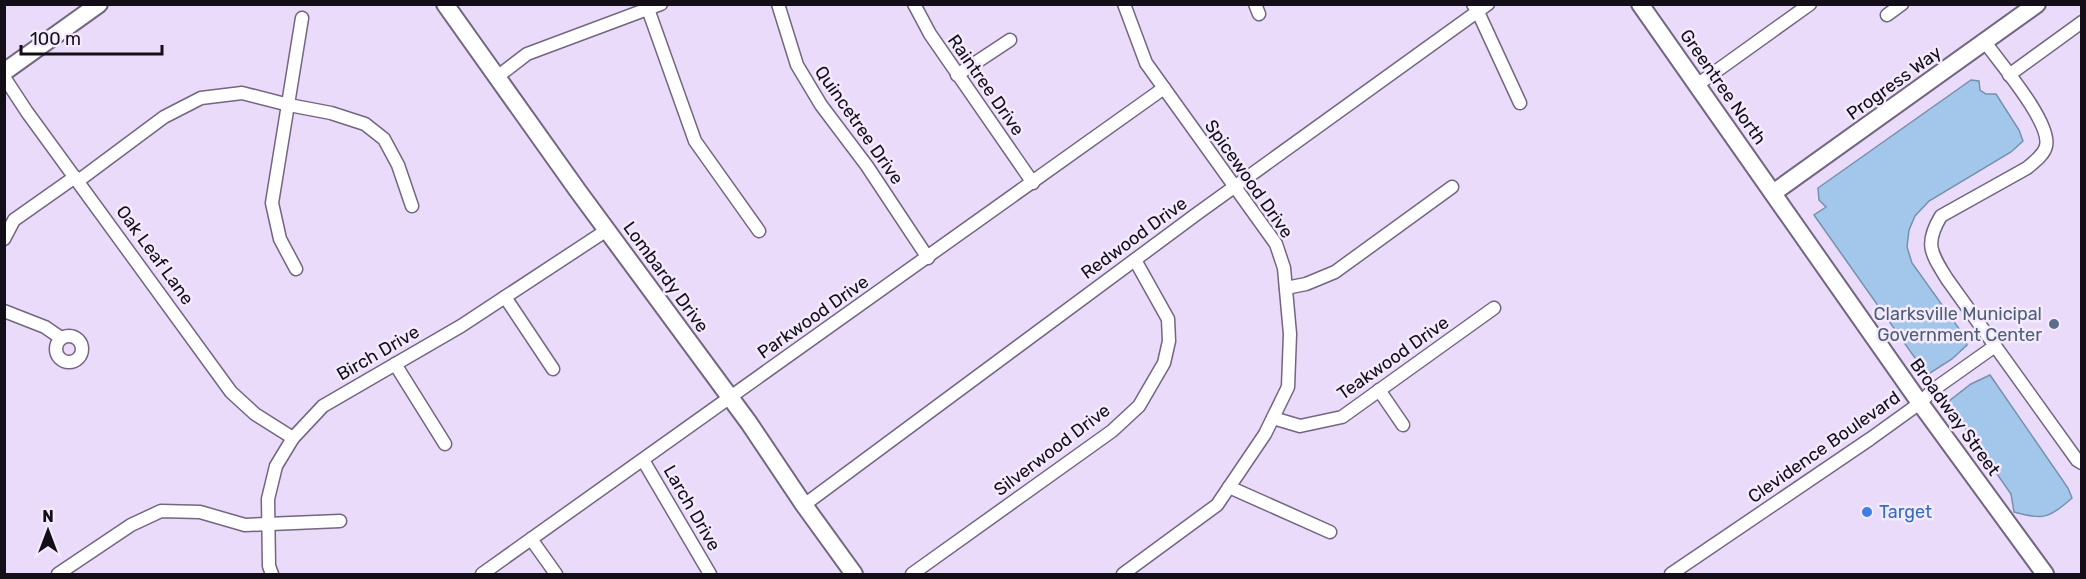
<svg xmlns="http://www.w3.org/2000/svg" width="2086" height="579" font-family="Rubik,sans-serif">
	<style>
		.water { fill: #a2c7eb; stroke: #7790ac; stroke-width: 1.5 }
		.lines { fill: none; stroke-linecap: round; stroke-linejoin: round }
		.street-casing { stroke: #726680; stroke-width: 15 }
		.secondary-casing { stroke: #726680; stroke-width: 20 }
		.street { stroke: #fff; stroke-width: 12 }
		.secondary { stroke: #fff; stroke-width: 16 }
		.service-dot { fill: #5c6f8a; stroke: #f3ebfd; stroke-width: 2 }
		.shop-dot { fill: #3f7fe0; stroke: #f3ebfd; stroke-width: 2 }
		.labels { text-anchor: middle; dominant-baseline: central; stroke-width: 5; stroke-linejoin: round; paint-order: stroke }
		.street-label { font-size: 18px; fill: #130e18; stroke: #f3ebfd }
		.service-label { font-size: 18px; fill: #4e5e75; stroke: #f3ebfd; text-anchor: end }
		.shop-label { font-size: 18px; fill: #366cbe; stroke: #f3ebfd; text-anchor: start }
	</style>
	<rect width="100%" height="100%" fill="#e9dbf9"/>
	<g class="water">
		<path d="M 1971,80 L 1979,81 L 1980,90 L 1986,94 L 1996,94 L 2019,130 L 2023,141 L 2011,152 L 1929,201 L 1915,216 L 1909,230 L 1907,247 L 1912,263 L 1965,337 L 1967,345 L 1952,359 L 1927,375 L 1814,215 L 1826,207 L 1819,200 L 1818,188 Z"/>
		<path d="M 1990,375 L 2068,488 L 2072,498 C 2049,519 2042,520 2014,512 L 2011,494 L 1951,408 L 1949,401 L 1971,384 Z"/>
	</g>
	<g class="lines">
		<defs>
			<g id="street">
				<path d="M 778,4 L 797,65 L 821,105 L 867,166 L 928,258"/>
				<path d="M 914,4 L 930,34 L 1033,183"/>
				<path d="M 1255,4 L 1259,14"/>
				<path d="M 1473,4 L 1478,12 L 1520,103"/>
				<path d="M 648,9 L 695,141 L 759,231"/>
				<path d="M 1887,15 L 1902,4"/>
				<path d="M 1985,42 C 1999,62 2052,123 2046,146 C 2044,155 2034,162 2027,168 L 1941,216 C 1924,244 1931,253 1947,279 L 2077,460 L 2082,463"/>
				<path d="M 957,75 L 1010,40"/>
				<path d="M 2009,75 L 2082,22"/>
				<path d="M 4,77 L 27,112 L 231,392 L 255,414 L 293,438"/>
				<path d="M 497,77 L 527,54 L 661,4"/>
				<path d="M 1697,85 L 1810,4"/>
				<path d="M 78,181 L 164,117 L 201,98 L 242,93 L 289,105 L 331,113 L 365,124 L 384,139 L 398,165 L 412,206"/>
				<path d="M 4,239 L 14,220 L 75,177"/>
				<path d="M 296,269 L 280,239 L 272,203 L 302,18"/>
				<path d="M 1286,288 L 1306,284 L 1335,272 L 1452,187"/>
				<path d="M 505,297 L 553,369"/>
				<path d="M 4,311 L 45,327 L 61,338"/>
				<circle cx="69" cy="349" r="13"/>
				<path d="M 395,364 L 445,444"/>
				<path d="M 1379,390 L 1403,425"/>
				<path d="M 1273,418 L 1300,426 L 1342,417 L 1494,308"/>
				<path d="M 643,460 L 710,574"/>
				<path d="M 1229,487 L 1330,532"/>
				<path d="M 804,505 L 1198,213 L 1488,4"/>
				<path d="M 531,539 L 556,574"/>
				<path d="M 58,574 L 131,525 L 161,511 L 200,512 L 245,525 L 340,521"/>
				<path d="M 272,574 L 269,566 L 268,499 L 276,466 L 293,438 L 323,406 L 461,326 L 607,230"/>
				<path d="M 482,574 L 1164,88"/>
				<path d="M 912,574 L 1112,431 L 1139,406 L 1164,363 L 1169,341 L 1168,319 L 1135,260"/>
				<path d="M 1123,574 L 1217,505 L 1265,434 L 1288,387 L 1290,334 L 1284,268 L 1276,244 L 1146,63 L 1124,4"/>
				<path d="M 1671,574 L 1870,439 L 1920,403 L 1933,390 L 1995,346"/>
			</g>
			<g id="secondary">
				<path d="M 445,4 L 578,191 L 749,423 L 804,505 L 854,574"/>
				<path d="M 1640,4 L 1920,403 L 2045,574"/>
				<path d="M 4,72 L 99,4"/>
				<path d="M 1773,193 L 2037,4"/>
			</g>
		</defs>
		<use href="#street" class="street-casing"/>
		<use href="#secondary" class="secondary-casing"/>
		<use href="#street" class="street"/>
		<use href="#secondary" class="secondary"/>
	</g>
	<circle class="service-dot" cx="2054" cy="324" r="6"/>
	<circle class="shop-dot" cx="1867" cy="512" r="6"/>
	<g class="labels">
		<g class="street-label">
			<text transform="translate(1894 83) rotate(-36)">Progress Way</text>
			<text transform="translate(986 85) rotate(55)">Raintree Drive</text>
			<text transform="translate(1723 87) rotate(55)">Greentree North</text>
			<text transform="translate(859 125) rotate(55)">Quincetree Drive</text>
			<text transform="translate(1249 179) rotate(55)">Spicewood Drive</text>
			<text transform="translate(1134 238) rotate(-36)">Redwood Drive</text>
			<text transform="translate(155 255) rotate(54)">Oak Leaf Lane</text>
			<text transform="translate(666 277) rotate(54)">Lombardy Drive</text>
			<text transform="translate(813 317) rotate(-35)">Parkwood Drive</text>
			<text transform="translate(378 353) rotate(-30)">Birch Drive</text>
			<text transform="translate(1393 358) rotate(-35)">Teakwood Drive</text>
			<text transform="translate(1955 417) rotate(54)">Broadway Street</text>
			<text transform="translate(1824 447) rotate(-35)">Clevidence Boulevard</text>
			<text transform="translate(1052 450) rotate(-37)">Silverwood Drive</text>
			<text transform="translate(692 508) rotate(60)">Larch Drive</text>
		</g>
		<g class="service-label">
			<text x="2042" y="314">Clarksville Municipal<tspan x="2042" dy="21">Government Center</tspan></text>
		</g>
		<g class="shop-label">
			<text x="1879" y="512">Target</text>
		</g>
	</g>
	<rect width="2086" height="579" fill="none" stroke="#130e18" stroke-width="12"/>
	<g transform="translate(48 531)" stroke="#f3ebfd" stroke-width="4.5" paint-order="stroke">
	<path d="M0-4.5L10 22L0 15L-10 22Z" fill="#130e18"/>
	<text y="-9" font-size="16" font-weight="bold" text-anchor="middle" fill="#130e18">N</text>
	</g>
	<path d="M21 45v9h141v-9" fill="none" stroke="#130e18" stroke-width="3"/>
	<text x="30" y="45" font-size="18" fill="#130e18" stroke="#f3ebfd" stroke-width="4.5" paint-order="stroke">100 m</text>
</svg>
